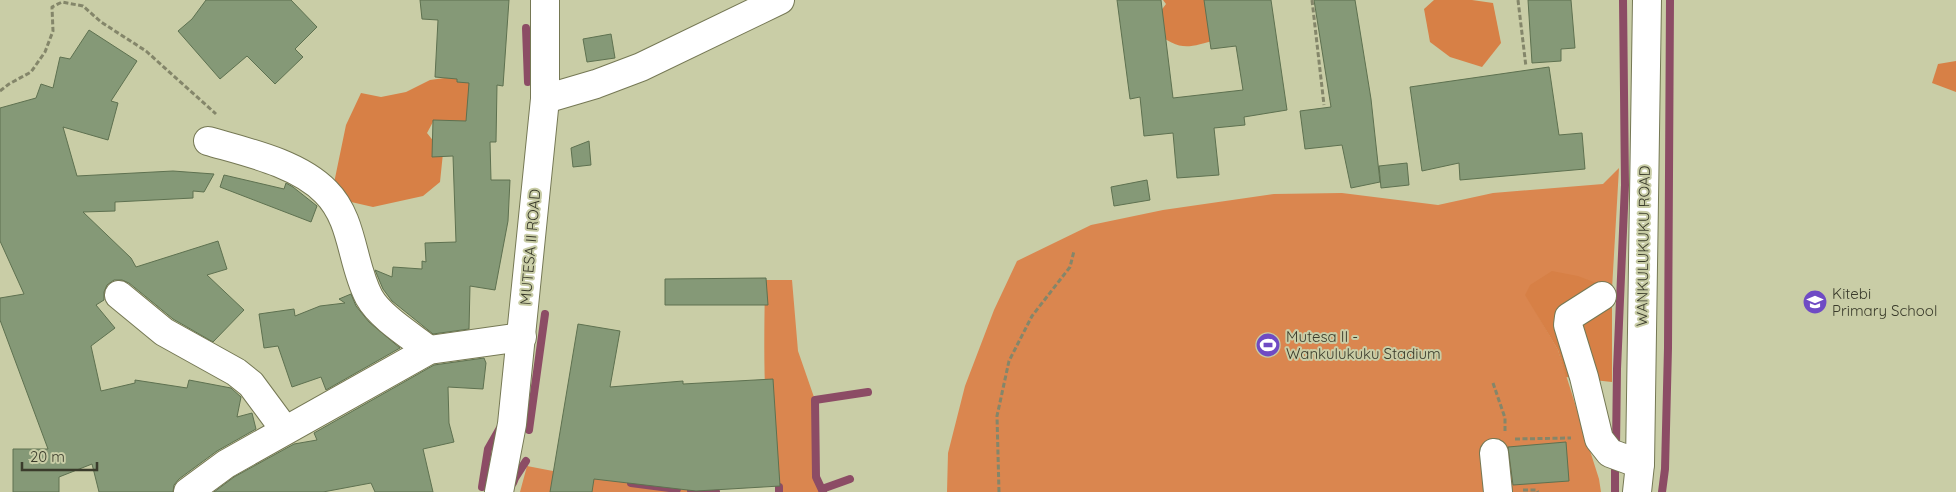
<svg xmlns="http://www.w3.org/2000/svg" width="1956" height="492" font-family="Quicksand,sans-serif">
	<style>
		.green { fill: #da864f }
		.forest { fill: #d78046 }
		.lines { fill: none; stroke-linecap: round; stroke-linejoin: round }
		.stream { stroke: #8c4c65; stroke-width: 8 }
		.building { fill: #859977; stroke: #5e7150 }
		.minor-casing { stroke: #757854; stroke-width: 30 }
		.major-casing { stroke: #757854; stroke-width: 30 }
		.path { stroke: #84866a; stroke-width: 3; stroke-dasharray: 5 2.5; stroke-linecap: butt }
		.minor { stroke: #fff; stroke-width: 28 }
		.major { stroke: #fff; stroke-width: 28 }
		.labels { text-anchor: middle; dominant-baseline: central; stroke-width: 4; stroke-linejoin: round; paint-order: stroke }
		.street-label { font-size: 15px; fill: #3a3b2b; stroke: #c9cda6 }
		.poi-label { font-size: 15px; fill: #3a3b2b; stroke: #c9cda6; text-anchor: start }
	</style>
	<rect width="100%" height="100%" fill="#c9cda6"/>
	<g class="green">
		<path d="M 1619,168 L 1612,289 L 1526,295 L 1558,350 L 1599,479 L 1601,492 L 947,492 L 948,453 L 965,386 L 994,310 L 1017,261 L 1091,225 L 1163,210 L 1274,194 L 1342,193 L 1438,205 L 1493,193 L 1603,184 Z"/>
		<path d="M 765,280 L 792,280 L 798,351 L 815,400 L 816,477 L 823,492 L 777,492 C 762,422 764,351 765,280 Z"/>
		<path d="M 527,466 C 589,479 653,486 716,492 L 520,492 Z"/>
	</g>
	<g class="forest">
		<path d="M 1163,0 L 1214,0 L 1219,39 C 1184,49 1182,51 1151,30 L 1154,20 L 1166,4 Z"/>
		<path d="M 1434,0 L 1472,0 L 1493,3 L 1501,43 L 1482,67 L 1450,57 L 1430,42 L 1424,9 Z"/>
		<path d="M 1956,61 L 1956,92 L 1932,83 L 1938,64 Z"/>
		<path d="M 466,75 L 477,95 L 468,122 L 434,120 L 427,133 L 443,153 L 440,182 L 423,196 L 373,207 L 338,199 L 334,183 L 346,125 L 361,93 L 381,97 L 406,92 L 430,80 Z"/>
		<path d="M 1552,271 L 1578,276 L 1612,289 L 1612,382 L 1566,377 L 1558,350 L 1525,295 L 1530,285 Z"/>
	</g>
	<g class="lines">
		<g class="stream">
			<path d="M 526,28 L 528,82"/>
			<path d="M 529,430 L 545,314"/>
			<path d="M 1616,447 L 1617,369 L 1625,185 L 1623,0"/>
			<path d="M 513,483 L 515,478 L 526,461"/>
			<path d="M 631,483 L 677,489"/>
			<path d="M 482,487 L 488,449 L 500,428"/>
			<path d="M 822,489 L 850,479"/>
			<path d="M 691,490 L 716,492"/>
			<path d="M 779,492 L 779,487"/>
			<path d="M 823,492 L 816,477 L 815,400 L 868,392"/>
			<path d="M 1615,492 L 1615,465"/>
			<path d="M 1662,492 L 1665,469 L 1668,348 L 1670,0"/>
		</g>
	</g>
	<g class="building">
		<path d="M 206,0 L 291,0 L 317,27 L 295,49 L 303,57 L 275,84 L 247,56 L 220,79 L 178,31 L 192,19 Z"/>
		<path d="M 420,0 L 509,0 L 503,86 L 497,85 L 496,142 L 490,142 L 491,180 L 510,180 L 508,221 L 495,290 L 470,286 L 469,329 L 433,334 L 392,301 L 383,289 L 375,270 L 392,277 L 393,267 L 422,269 L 422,261 L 426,262 L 425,243 L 456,242 L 453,156 L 432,157 L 433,120 L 466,121 L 469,83 L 457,82 L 457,79 L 435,77 L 438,20 L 422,19 Z"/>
		<path d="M 1117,0 L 1161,0 L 1173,98 L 1243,90 L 1236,46 L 1211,49 L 1204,0 L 1271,0 L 1287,110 L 1244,117 L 1245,125 L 1214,128 L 1219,175 L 1177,178 L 1173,133 L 1144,136 L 1140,97 L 1130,99 Z"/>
		<path d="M 1314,0 L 1355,0 L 1371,99 L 1380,182 L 1351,188 L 1342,145 L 1305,149 L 1300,111 L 1331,107 Z"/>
		<path d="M 1528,0 L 1571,0 L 1575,48 L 1561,49 L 1561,61 L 1532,63 Z"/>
		<path d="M 89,30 L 137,61 L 111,101 L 118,103 L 108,140 L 63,127 L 77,176 L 173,171 L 214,174 L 204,192 L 193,191 L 193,198 L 115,202 L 115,211 L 83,212 L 131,258 L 136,267 L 218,241 L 227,269 L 207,275 L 244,310 L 213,342 L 173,319 L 129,283 L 122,280 L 114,280 L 107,285 L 104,292 L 104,300 L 96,305 L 115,328 L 91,346 L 101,391 L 135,383 L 135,380 L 187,388 L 189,380 L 231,388 L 241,397 L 237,417 L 252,413 L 256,429 L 217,451 L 179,479 L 174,485 L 173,492 L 99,492 L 92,464 L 59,477 L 59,492 L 13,492 L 13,449 L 48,449 L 0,320 L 0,298 L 24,294 L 0,241 L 0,108 L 36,98 L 41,84 L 53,88 L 60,57 L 70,59 Z"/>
		<path d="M 611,34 L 615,58 L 587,62 L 583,39 Z"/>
		<path d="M 1549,67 L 1559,135 L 1582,133 L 1585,169 L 1460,180 L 1459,163 L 1422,171 L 1410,87 Z"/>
		<path d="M 589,141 L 591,165 L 573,167 L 571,148 Z"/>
		<path d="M 1407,163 L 1409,185 L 1381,188 L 1379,166 Z"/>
		<path d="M 224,175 L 284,189 L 286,183 L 293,187 L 317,206 L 311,222 L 220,187 Z"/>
		<path d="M 1147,180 L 1150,200 L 1114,206 L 1111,187 Z"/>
		<path d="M 766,278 L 768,305 L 665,305 L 665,279 Z"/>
		<path d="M 351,294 L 356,306 L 369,322 L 400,348 L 326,390 L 321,377 L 292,387 L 278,346 L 264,348 L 259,314 L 294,309 L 295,316 L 320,306 L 345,303 L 339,299 Z"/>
		<path d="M 578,324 L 620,331 L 610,387 L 683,381 L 683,384 L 773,379 L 780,486 L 696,491 L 594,479 L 592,492 L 550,492 Z"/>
		<path d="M 484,358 L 486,363 L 483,389 L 448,387 L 449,423 L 454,442 L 423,449 L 433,492 L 375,492 L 371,483 L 323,492 L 214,492 L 234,477 L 294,444 L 317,440 L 314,433 L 434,365 Z"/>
		<path d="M 1566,442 L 1569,481 L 1513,485 L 1508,447 Z"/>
	</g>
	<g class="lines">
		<defs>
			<g id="minor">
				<path d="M 545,99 L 596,84 L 641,67 L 780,0"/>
				<path d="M 208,141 C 246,152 298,163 326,192 C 354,220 351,263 369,297 C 380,317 411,336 429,350"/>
				<path d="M 119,295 L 164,332 L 236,372 L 251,384 L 285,430"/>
				<path d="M 1602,296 L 1569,317 L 1568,325 L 1584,377 L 1599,439 L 1610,453 L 1640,464"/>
				<path d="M 1494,453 L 1498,492"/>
				<path d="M 188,492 L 226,464 L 429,350 L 522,337"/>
				<path d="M 499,492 L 512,424 L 545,99 L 545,0"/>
			</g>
			<path id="major" d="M 1637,492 L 1640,464 L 1647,0"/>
		</defs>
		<use href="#minor" class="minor-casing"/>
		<use href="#major" class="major-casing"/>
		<g class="path">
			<path d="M 1312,0 L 1324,105"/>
			<path d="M 1518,0 L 1526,67"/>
			<path d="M 0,91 L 9,84 L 31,72 L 45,52 L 53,31 L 52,7 L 62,2 L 83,6 L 101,22 L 146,51 L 216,114"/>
			<path d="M 1493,383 L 1505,418 L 1505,431"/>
			<path d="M 1515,439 L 1571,438"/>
			<path d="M 1523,490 L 1537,490 L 1538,492"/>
			<path d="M 999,492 L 997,416 L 1009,361 L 1032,316 L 1070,267 L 1074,251"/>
		</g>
		<use href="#minor" class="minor"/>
		<use href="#major" class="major"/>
	</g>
	<defs>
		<symbol id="school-disc" viewBox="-11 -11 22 22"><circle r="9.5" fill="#6f4bc4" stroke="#c9cda6"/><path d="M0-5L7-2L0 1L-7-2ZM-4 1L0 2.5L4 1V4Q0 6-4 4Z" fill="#fff"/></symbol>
		<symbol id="stadium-disc" viewBox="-11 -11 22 22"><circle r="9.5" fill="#6f4bc4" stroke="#c9cda6"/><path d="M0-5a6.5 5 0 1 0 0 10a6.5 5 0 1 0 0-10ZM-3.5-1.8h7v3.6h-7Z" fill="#fff"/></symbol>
	</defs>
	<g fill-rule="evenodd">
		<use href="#school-disc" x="1801" y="288" width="28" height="28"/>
		<use href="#stadium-disc" x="1254" y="331" width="28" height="28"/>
	</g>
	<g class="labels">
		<g class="street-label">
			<text transform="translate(1643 246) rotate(-89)">WANKULUKUKU ROAD</text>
			<text transform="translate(530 247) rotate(-85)">MUTESA II ROAD</text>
		</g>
		<g class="poi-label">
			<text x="1832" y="293">Kitebi<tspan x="1832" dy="17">Primary School</tspan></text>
			<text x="1286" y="336">Mutesa II -<tspan x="1286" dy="17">Wankulukuku Stadium</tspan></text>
		</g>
	</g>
	<path d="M22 462v8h75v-8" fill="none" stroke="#3a3b2b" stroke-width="2.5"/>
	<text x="30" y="462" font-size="15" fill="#3a3b2b" stroke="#c9cda6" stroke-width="4" paint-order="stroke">20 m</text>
</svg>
